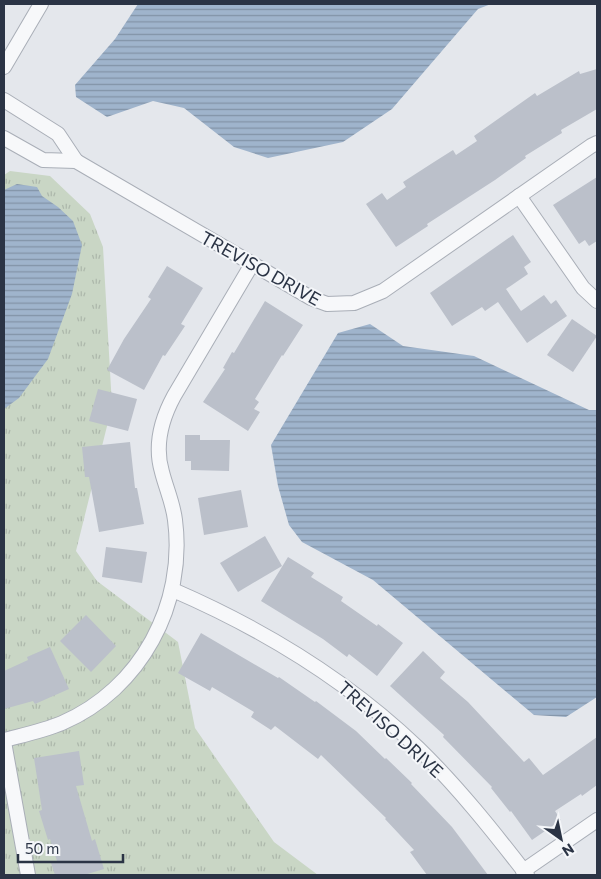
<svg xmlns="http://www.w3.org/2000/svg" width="601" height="879" font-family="Commissioner,sans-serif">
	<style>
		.grass { fill: url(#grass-tufts) }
		.water { fill: url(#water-rules) }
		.building { fill: #bbc0ca }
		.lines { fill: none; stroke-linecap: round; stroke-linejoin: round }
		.street-casing { stroke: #a9aeb7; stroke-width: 16 }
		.street { stroke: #f7f8fa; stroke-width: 14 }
		.labels { text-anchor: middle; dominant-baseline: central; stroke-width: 4; stroke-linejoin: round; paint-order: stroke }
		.street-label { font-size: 18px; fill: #2b3445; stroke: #f4f6f9 }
	</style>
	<defs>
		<pattern id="grass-tufts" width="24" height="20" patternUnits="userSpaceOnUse" patternTransform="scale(1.25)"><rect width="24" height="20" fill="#c9d6c5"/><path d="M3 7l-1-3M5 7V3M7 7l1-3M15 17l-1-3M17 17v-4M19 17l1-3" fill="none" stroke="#adb8ab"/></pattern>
		<pattern id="water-rules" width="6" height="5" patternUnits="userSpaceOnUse" patternTransform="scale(1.25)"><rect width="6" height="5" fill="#9fb4cc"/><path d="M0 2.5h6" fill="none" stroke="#8293a7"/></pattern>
	</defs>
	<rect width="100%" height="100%" fill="#e4e7ec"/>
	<path class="grass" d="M 10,171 L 50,176 L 90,214 L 103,247 L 112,406 L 76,551 L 97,581 L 178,642 L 195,728 L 274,842 L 318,875 L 4,875 L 4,175 Z"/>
	<g class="water">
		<path d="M 138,4 L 491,4 L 478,9 L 392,109 L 343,142 L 268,158 L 234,147 L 184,108 L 153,101 L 107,117 L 76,97 L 75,85 L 115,39 Z"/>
		<path d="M 17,184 L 37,187 L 42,196 L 58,207 L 73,221 L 82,245 L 72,294 L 48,359 L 19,398 L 4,409 L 4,190 Z"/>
		<path d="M 370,324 L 403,346 L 474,356 L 589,410 L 597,410 L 597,697 L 566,717 L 534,715 L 373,580 L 302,542 L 289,525 L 278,486 L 271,445 L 338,333 Z"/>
	</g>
	<g class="building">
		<path d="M 597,69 L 597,109 L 561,130 L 562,133 L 525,156 L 526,158 L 495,180 L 427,224 L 428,226 L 396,247 L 366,204 L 382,193 L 387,200 L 406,187 L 403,182 L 434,162 L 453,150 L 456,155 L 477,141 L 474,136 L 535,93 L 537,96 L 579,71 L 580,74 Z"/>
		<path d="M 597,177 L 597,241 L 589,246 L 585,240 L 579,244 L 553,205 Z"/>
		<path d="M 513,235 L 531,262 L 524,267 L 528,274 L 506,289 L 521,311 L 544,295 L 551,304 L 556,300 L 567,316 L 527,343 L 498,302 L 485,311 L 482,307 L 452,326 L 430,293 Z"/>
		<path d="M 167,266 L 203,288 L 181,324 L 185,326 L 165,356 L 163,355 L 144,390 L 107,370 L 124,339 L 151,299 L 148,297 Z"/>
		<path d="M 265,301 L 303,325 L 283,356 L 282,355 L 255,399 L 259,402 L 254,409 L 260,412 L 248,431 L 203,402 L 225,369 L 223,368 L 232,352 L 234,353 Z"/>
		<path d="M 572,319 L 597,336 L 573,372 L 547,355 Z"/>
		<path d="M 98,389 L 137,399 L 128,431 L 89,421 Z"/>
		<path d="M 185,435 L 200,435 L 200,440 L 230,440 L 229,471 L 191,470 L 191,461 L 185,461 Z"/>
		<path d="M 130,442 L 135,488 L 137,488 L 144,524 L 99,532 L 89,477 L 85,477 L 82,447 Z"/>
		<path d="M 241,490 L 248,527 L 204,535 L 198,498 Z"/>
		<path d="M 265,536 L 282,566 L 238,592 L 220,563 Z"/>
		<path d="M 106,547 L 147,552 L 142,583 L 102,577 Z"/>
		<path d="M 288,557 L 314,573 L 311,577 L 343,597 L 341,601 L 377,626 L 378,624 L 403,643 L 377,676 L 349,654 L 347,657 L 323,639 L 261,601 Z"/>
		<path d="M 86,615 L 116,646 L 91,672 L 60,641 Z"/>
		<path d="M 201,633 L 278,678 L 279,677 L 315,702 L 316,701 L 356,731 L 385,759 L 386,758 L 412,783 L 411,784 L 452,827 L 488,875 L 427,875 L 410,852 L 414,850 L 385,819 L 386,818 L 321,755 L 318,759 L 275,726 L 271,730 L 251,717 L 254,712 L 212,687 L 210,691 L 178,673 Z"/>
		<path d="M 50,647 L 69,689 L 35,704 L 33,701 L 4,709 L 4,671 L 28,660 L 27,657 Z"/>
		<path d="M 423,651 L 445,672 L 440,678 L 468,702 L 524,762 L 529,758 L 543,775 L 597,737 L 597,785 L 582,796 L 581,794 L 555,811 L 561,820 L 532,840 L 511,811 L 510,812 L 491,788 L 492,787 L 443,737 L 444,735 L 390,686 Z"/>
		<path d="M 79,751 L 84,785 L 76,786 L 92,841 L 95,839 L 104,869 L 84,875 L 55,875 L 51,863 L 57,861 L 50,839 L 48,840 L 39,811 L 42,810 L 34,758 Z"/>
	</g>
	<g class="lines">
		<defs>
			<g id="street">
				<path d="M 4,67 L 41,4"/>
				<path d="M 4,100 L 58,134 L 76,161"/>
				<path d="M 4,138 L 43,160 L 76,161 L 311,298 L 327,304 L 354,303 L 383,291 L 591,146 L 597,143"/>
				<path d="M 519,196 L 583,288 L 597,301"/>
				<path d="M 173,590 C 263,629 347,680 418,748 C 458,787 493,831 527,875"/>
				<path d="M 4,740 C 23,735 43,731 62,723 C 141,689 186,604 175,520 C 173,503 166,488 162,472 C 154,445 161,420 174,396 L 252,264"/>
				<path d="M 4,742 L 28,875"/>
				<path d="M 523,871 L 597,820"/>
			</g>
		</defs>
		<use href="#street" class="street-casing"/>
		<use href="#street" class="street"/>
	</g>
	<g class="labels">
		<g class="street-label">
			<text transform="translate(261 268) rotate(29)">TREVISO DRIVE</text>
			<text transform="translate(391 729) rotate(42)">TREVISO DRIVE</text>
		</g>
	</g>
	<rect width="601" height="879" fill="none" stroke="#2b3445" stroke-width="10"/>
	<g transform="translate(561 839) rotate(147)" stroke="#f4f6f9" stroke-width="4" paint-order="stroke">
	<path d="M0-4L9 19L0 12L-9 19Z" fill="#2b3445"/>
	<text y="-8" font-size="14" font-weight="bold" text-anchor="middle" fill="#2b3445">N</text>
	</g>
	<path d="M18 854v8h105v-8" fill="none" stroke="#2b3445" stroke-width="2.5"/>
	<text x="25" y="854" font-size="15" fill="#2b3445" stroke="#f4f6f9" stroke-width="4" paint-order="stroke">50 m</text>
</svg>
